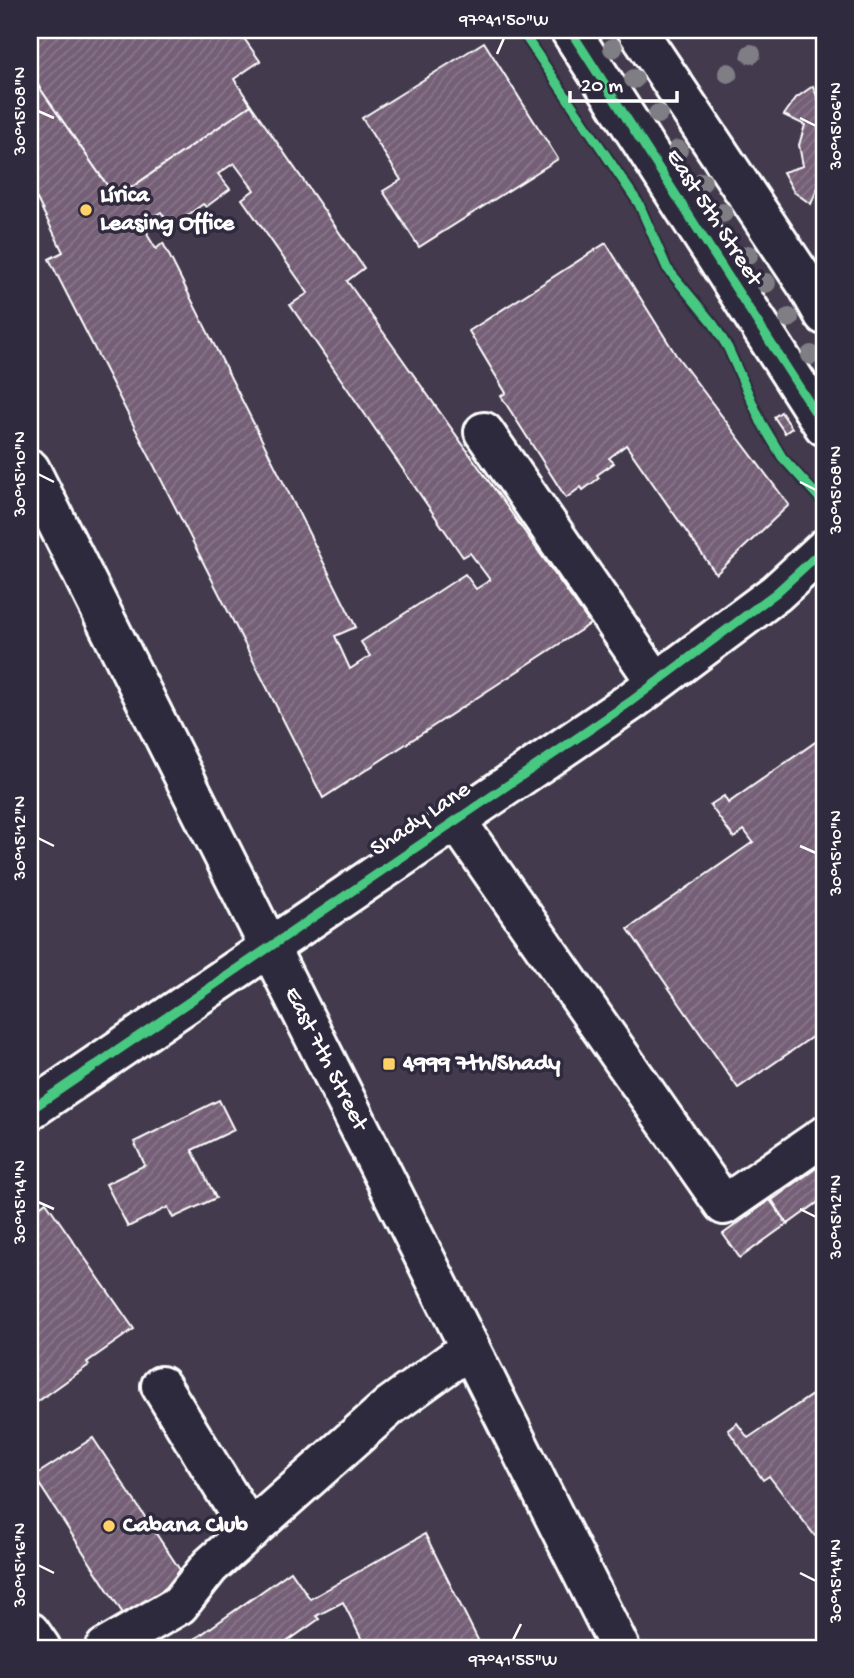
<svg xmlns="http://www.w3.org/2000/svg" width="854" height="1678" font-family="'Gochi Hand',sans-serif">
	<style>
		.building { fill: url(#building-hatch); stroke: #fff; stroke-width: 2; fill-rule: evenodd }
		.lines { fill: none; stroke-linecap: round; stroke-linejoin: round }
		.minor-casing { stroke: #fff; stroke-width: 44 }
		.major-casing { stroke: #fff; stroke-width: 44 }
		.minor { stroke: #2f2a3d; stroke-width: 38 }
		.major { stroke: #2f2a3d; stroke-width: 38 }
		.cycleway-casing { stroke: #2f2a3d; stroke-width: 13 }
		.cycleway { stroke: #46c982; stroke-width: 9 }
		.tree { fill: #7f7e84 }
		.ticks { fill: none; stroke: #fff; stroke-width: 2.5 }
		.poi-dot { fill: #ffd166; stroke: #2f2a3d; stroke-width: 2.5 }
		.labels { text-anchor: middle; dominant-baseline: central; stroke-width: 7; stroke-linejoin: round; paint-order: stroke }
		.poi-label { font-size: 24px; font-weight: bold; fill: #fff; stroke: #2f2a3d; text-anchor: start }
		.street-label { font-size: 24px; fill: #fff; stroke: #2f2a3d }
		.neatline { fill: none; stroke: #fff; stroke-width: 2.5 }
		.ticks-label { font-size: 18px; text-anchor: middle; fill: #fff }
	</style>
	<defs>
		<pattern id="building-hatch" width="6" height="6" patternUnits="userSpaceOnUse" patternTransform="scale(1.75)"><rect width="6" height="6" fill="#745f76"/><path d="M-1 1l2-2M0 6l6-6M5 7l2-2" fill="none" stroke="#89778b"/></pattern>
	</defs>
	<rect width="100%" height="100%" fill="#443a4e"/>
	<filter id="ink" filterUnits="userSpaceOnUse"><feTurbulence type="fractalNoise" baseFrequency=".0143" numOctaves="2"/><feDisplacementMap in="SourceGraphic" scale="14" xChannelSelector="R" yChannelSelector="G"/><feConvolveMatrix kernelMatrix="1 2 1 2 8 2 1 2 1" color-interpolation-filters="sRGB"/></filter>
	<g filter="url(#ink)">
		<g class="building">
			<path d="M 30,30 L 238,30 L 260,61 L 234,79 L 251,105 L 116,198 L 30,74 Z"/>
			<path d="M 484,42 L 558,159 L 419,247 L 383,191 L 401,180 L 362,118 Z"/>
			<path d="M 30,74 L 116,198 L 251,105 L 364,268 L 347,281 L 590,624 L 323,798 L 49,259 L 63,252 L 37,199 L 30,203 ZM 234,163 L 254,190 L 242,199 L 308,293 L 290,305 L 463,557 L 470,553 L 490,580 L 476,589 L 465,574 L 361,642 L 370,656 L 350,669 L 335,636 L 356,627 L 163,243 L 156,249 L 148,236 L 146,221 L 161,212 L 173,229 L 190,218 L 188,215 L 203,204 L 206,207 L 230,189 L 218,174 Z"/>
			<path d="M 813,86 L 821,107 L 824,105 L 824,187 L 819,185 L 811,204 L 794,192 L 783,172 L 803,166 L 799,145 L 805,125 L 784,115 L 796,98 Z"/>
			<path d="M 606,243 L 676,355 L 789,505 L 716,574 L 626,445 L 609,458 L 614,463 L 597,475 L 599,478 L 583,490 L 581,487 L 566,498 L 501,396 L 506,393 L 469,331 Z"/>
			<path d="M 781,412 L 792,428 L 785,433 L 774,417 Z"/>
			<path d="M 824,736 L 824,1014 L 815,1020 L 822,1030 L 738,1088 L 628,929 L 753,842 L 744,830 L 734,838 L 710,805 L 724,796 L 728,803 Z"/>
			<path d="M 219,1100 L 234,1130 L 192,1150 L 216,1198 L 173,1218 L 168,1207 L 128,1227 L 106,1184 L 145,1165 L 134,1142 Z"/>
			<path d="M 819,1166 L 824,1174 L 824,1198 L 788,1224 L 772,1200 Z"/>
			<path d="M 770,1200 L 787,1224 L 740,1258 L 723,1234 Z"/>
			<path d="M 46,1202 L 134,1329 L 87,1362 L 89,1365 L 30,1407 L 30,1214 Z"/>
			<path d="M 824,1387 L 824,1530 L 815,1536 L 769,1476 L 763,1480 L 728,1430 L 737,1423 L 748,1438 Z"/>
			<path d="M 93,1438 L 184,1576 L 124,1615 L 34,1476 Z"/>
			<path d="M 425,1534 L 482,1648 L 366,1648 L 343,1602 L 316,1616 L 319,1619 L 278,1648 L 182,1648 L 291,1571 L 310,1599 Z"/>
		</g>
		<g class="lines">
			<defs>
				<g id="minor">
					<path d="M 570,30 L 824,426"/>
					<path d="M 637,30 L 807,285 L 824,315"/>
					<path d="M 484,432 L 656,682"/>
					<path d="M 456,820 L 724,1205 L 824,1136"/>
					<path d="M 30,1110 L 630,702 L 776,593 L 824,549"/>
					<path d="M 161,1386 L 250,1531"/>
					<path d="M 30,1632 L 41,1648"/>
					<path d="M 105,1648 L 179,1605 L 210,1566 L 390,1406 L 470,1348"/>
				</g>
				<path id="major" d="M 30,469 L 620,1648"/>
			</defs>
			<use href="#minor" class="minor-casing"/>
			<use href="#major" class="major-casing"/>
			<use href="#minor" class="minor"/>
			<use href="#major" class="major"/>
			<defs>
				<g id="cycleway">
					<path d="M 521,30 L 639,204 L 667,268 L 714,325 L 728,348 L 761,422 L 782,457 L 824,503"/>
					<path d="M 570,30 L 824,426"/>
					<path d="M 30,1110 L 630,702 L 776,593 L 824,549"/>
				</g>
			</defs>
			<use href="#cycleway" class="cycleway-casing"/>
			<use href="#cycleway" class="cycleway"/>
		</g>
		<g class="tree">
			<circle cx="613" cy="48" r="10"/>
			<circle cx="751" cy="54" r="10"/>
			<circle cx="728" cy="73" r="10"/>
			<circle cx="634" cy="79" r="10"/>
			<circle cx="658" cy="114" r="10"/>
			<circle cx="678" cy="150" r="10"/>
			<circle cx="702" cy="182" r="10"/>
			<circle cx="723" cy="213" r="10"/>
			<circle cx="748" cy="255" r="10"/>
			<circle cx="766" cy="283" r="10"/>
			<circle cx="789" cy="318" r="10"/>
			<circle cx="811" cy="355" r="10"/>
		</g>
	</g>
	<path class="ticks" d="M 497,54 L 504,38M 38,111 L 54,118M 800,118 L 816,126M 38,474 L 54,482M 800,482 L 816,490M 38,838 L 54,846M 800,846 L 816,853M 38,1202 L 54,1209M 800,1209 L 816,1217M 38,1565 L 54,1573M 800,1573 L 816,1581M 513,1640 L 521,1624"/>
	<g class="poi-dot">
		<circle cx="86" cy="210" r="7"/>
		<rect x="382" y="1057" width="14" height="14" rx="3.5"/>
		<circle cx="109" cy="1526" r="7"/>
	</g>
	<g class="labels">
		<g class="poi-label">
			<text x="100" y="196">Lírica<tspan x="100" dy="28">Leasing Office</tspan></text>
			<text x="403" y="1064">4999 7th/Shady</text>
			<text x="123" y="1526">Cabana Club</text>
		</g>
		<g class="street-label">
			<text transform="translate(713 218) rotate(57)">East 5th Street</text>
			<text transform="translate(421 820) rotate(-34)">Shady Lane</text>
			<text transform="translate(325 1059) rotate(63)">East 7th Street</text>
		</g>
	</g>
	<rect width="854" height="1678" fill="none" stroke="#2f2a3d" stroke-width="77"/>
	<path d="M570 91v10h107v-10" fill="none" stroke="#ffffff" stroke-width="3.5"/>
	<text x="581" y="91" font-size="21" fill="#ffffff" stroke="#2f2a3d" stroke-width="5" paint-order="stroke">20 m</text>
	<rect x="38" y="38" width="778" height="1602" class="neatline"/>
	<g class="ticks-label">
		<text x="504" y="25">97°41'50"W</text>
		<text transform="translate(19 111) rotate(-90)" y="6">30°15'08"N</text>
		<text transform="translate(835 126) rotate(-90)" y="6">30°15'06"N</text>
		<text transform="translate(19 474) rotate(-90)" y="6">30°15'10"N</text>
		<text transform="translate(835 490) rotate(-90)" y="6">30°15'08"N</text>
		<text transform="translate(19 838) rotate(-90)" y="6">30°15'12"N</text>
		<text transform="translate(835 853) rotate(-90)" y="6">30°15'10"N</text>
		<text transform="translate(19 1202) rotate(-90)" y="6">30°15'14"N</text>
		<text transform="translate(835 1217) rotate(-90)" y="6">30°15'12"N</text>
		<text transform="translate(19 1565) rotate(-90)" y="6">30°15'16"N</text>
		<text transform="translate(835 1581) rotate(-90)" y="6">30°15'14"N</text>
		<text x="513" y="1665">97°41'55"W</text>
	</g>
</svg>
